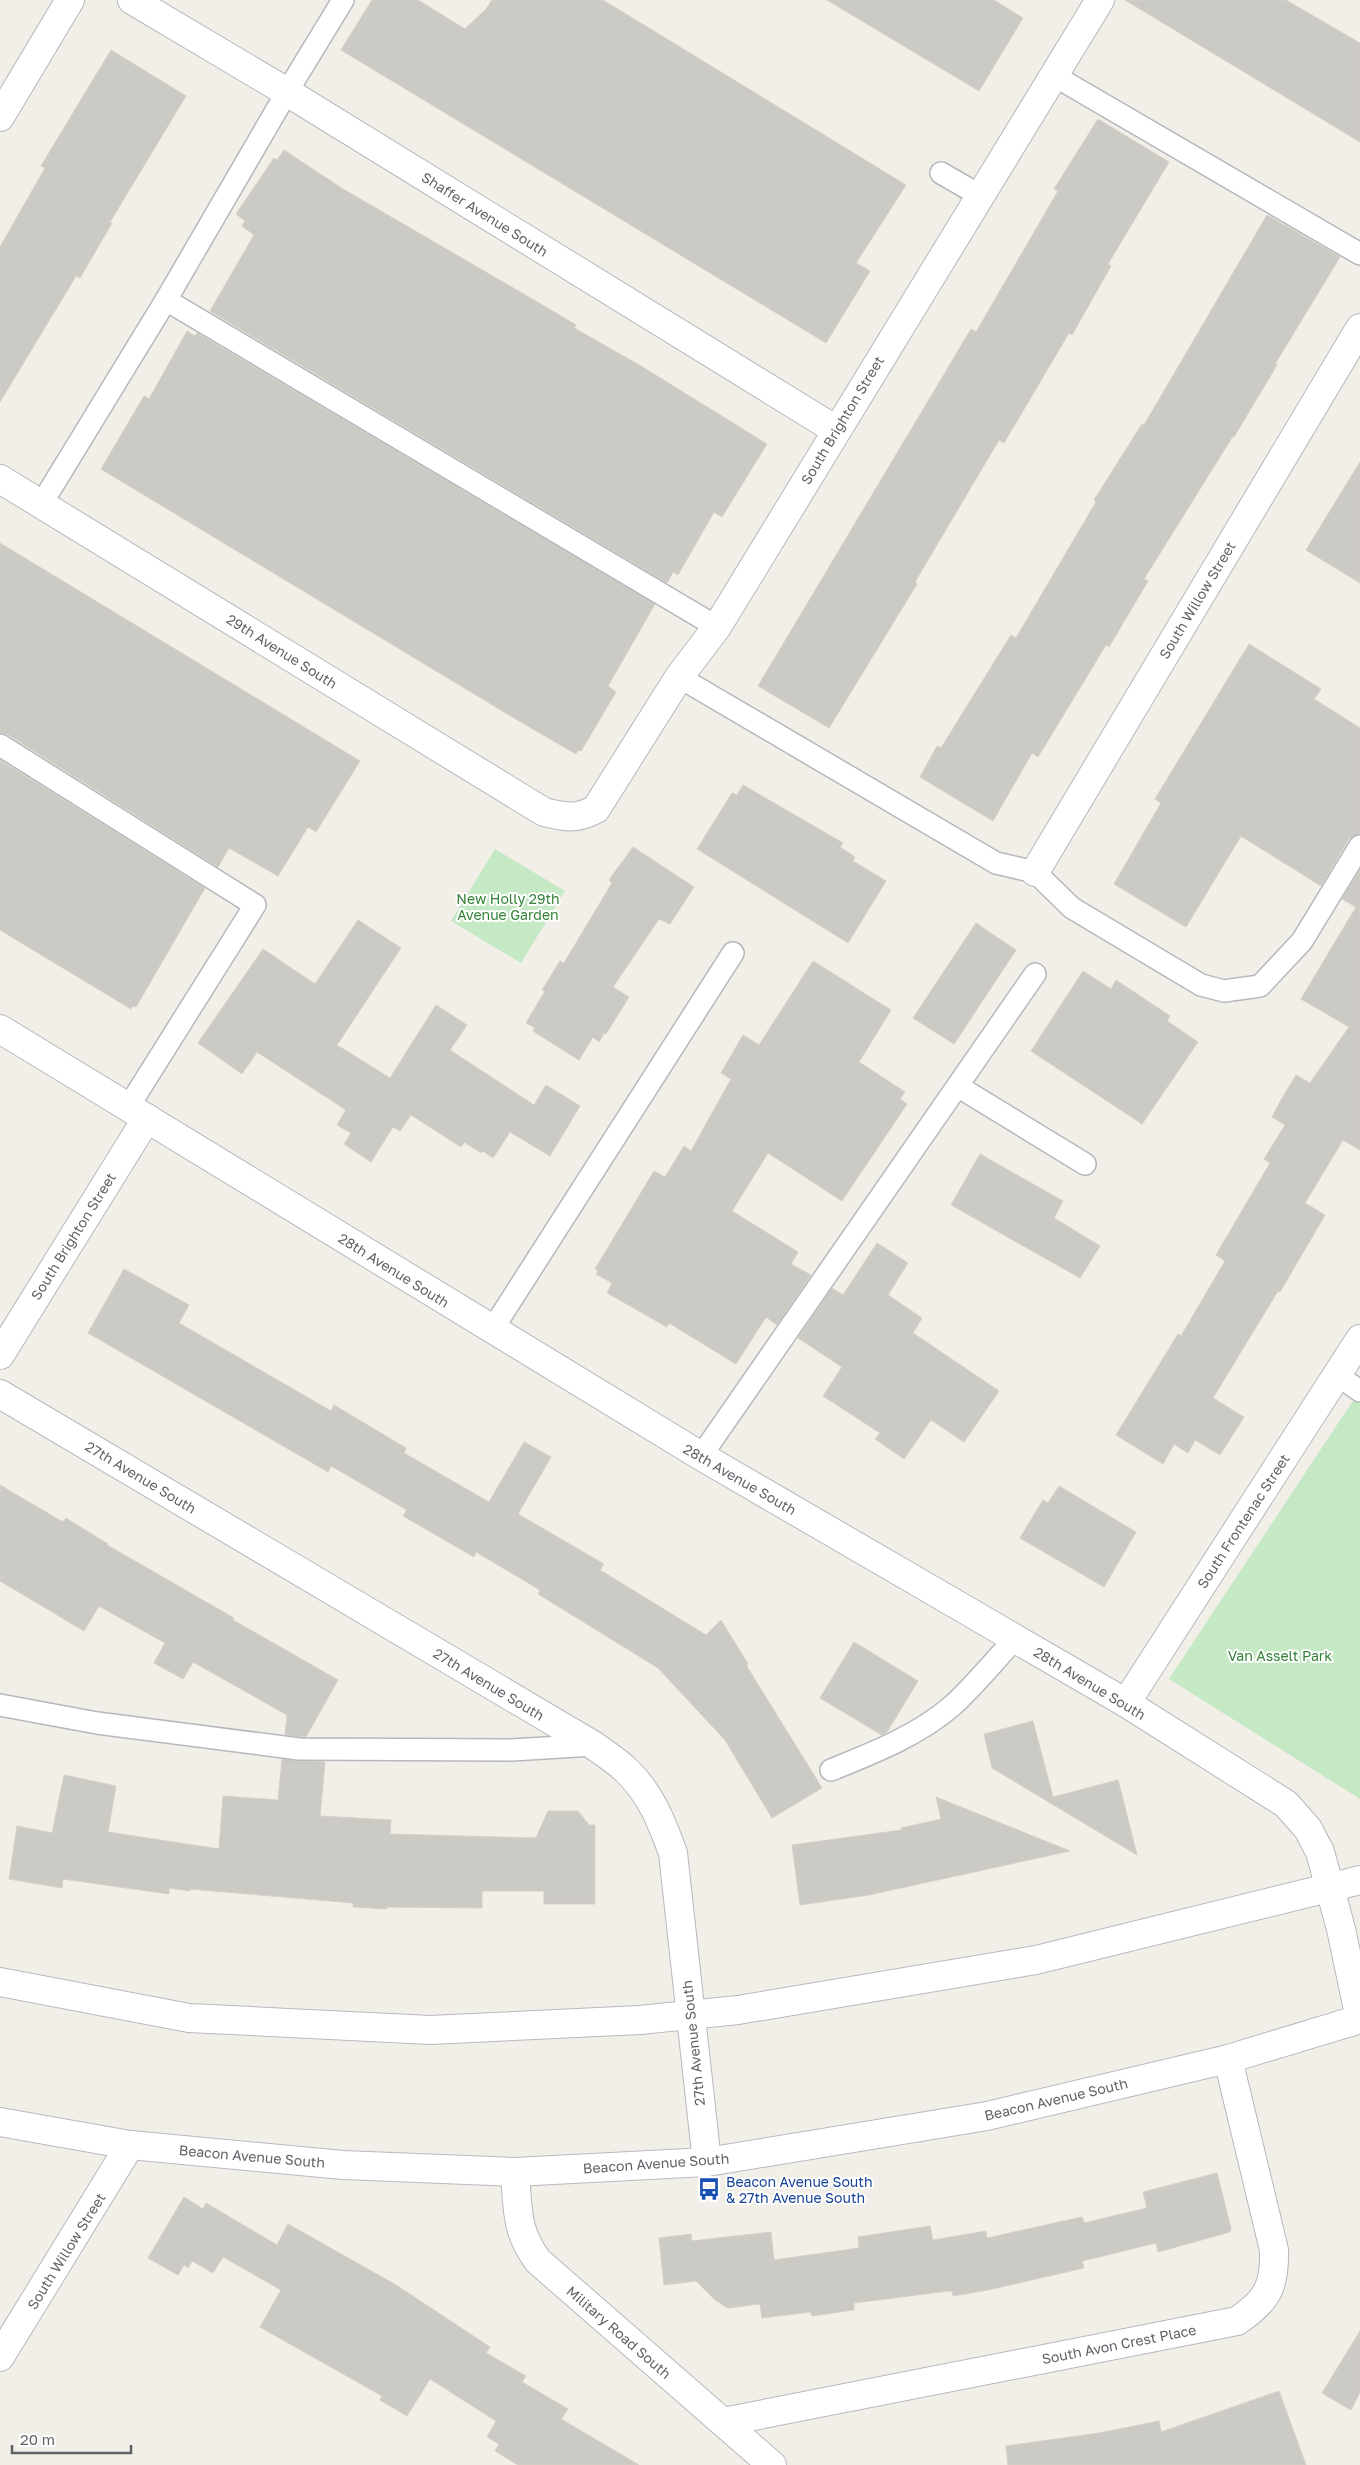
<svg xmlns="http://www.w3.org/2000/svg" width="1360" height="2465" font-family="'Golos Text',sans-serif">
	<style>
		.green { fill: #c5e8c5 }
		.building { fill: #cccac5; stroke: #d6d1c6 }
		.lines { fill: none; stroke-linecap: round; stroke-linejoin: round }
		.lane-casing { stroke: #b5b8bc; stroke-width: 24 }
		.street-casing { stroke: #b5b8bc; stroke-width: 30 }
		.secondary-casing { stroke: #b6babf; stroke-width: 30 }
		.lane { stroke: #fff; stroke-width: 21 }
		.street { stroke: #fff; stroke-width: 28 }
		.secondary { stroke: #fff; stroke-width: 28 }
		.labels { text-anchor: middle; dominant-baseline: central; stroke-width: 4; stroke-linejoin: round; paint-order: stroke }
		.street-label { font-size: 14px; fill: #5f6368; stroke: #fff }
		.park-label { font-size: 14px; fill: #348238; stroke: #fff }
		.transit-label { font-size: 14px; fill: #164399; stroke: #fff; text-anchor: start }
	</style>
	<rect width="100%" height="100%" fill="#f1efe8"/>
	<g class="green">
		<path d="M 495,849 L 565,891 L 521,963 L 451,921 Z"/>
		<path d="M 1360,1390 L 1360,1799 L 1169,1679 Z"/>
	</g>
	<g class="building">
		<path d="M 372,0 L 418,0 L 465,29 L 486,9 L 492,0 L 603,0 L 906,185 L 856,263 L 870,271 L 826,343 L 341,50 Z"/>
		<path d="M 827,0 L 994,0 L 1023,18 L 979,91 Z"/>
		<path d="M 1125,0 L 1286,0 L 1360,43 L 1360,142 Z"/>
		<path d="M 111,50 L 186,96 L 110,222 L 112,223 L 80,278 L 76,276 L 0,402 L 0,247 L 45,168 L 41,166 Z"/>
		<path d="M 1098,119 L 1169,162 L 1108,264 L 1111,266 L 1072,335 L 1069,333 L 1004,443 L 999,440 L 915,582 L 917,584 L 829,728 L 758,686 L 971,329 L 976,332 L 1058,191 L 1054,189 Z"/>
		<path d="M 284,150 L 343,189 L 534,300 L 576,325 L 574,328 L 641,366 L 767,444 L 722,517 L 714,512 L 678,575 L 673,572 L 667,583 L 210,311 L 254,235 L 242,226 L 245,221 L 236,214 L 274,158 L 277,160 Z"/>
		<path d="M 1267,215 L 1340,257 L 1275,364 L 1277,365 L 1234,437 L 1233,436 L 1144,579 L 1148,581 L 1109,647 L 1106,645 L 1038,757 L 1032,753 L 993,821 L 920,777 L 937,746 L 941,748 L 1011,635 L 1016,638 L 1096,502 L 1094,500 L 1142,424 L 1144,425 Z"/>
		<path d="M 187,331 L 195,336 L 197,333 L 655,604 L 608,686 L 616,692 L 581,751 L 578,750 L 576,754 L 519,721 L 101,469 L 144,396 L 149,399 Z"/>
		<path d="M 1360,462 L 1360,583 L 1306,550 Z"/>
		<path d="M 0,543 L 360,761 L 316,832 L 308,827 L 278,876 L 229,848 L 218,867 L 7,734 L 0,733 Z"/>
		<path d="M 1249,644 L 1321,689 L 1314,699 L 1360,728 L 1360,834 L 1349,839 L 1321,886 L 1241,836 L 1186,927 L 1114,884 L 1161,803 L 1155,799 Z"/>
		<path d="M 0,760 L 205,888 L 136,1007 L 133,1006 L 131,1009 L 0,930 Z"/>
		<path d="M 743,785 L 843,843 L 840,847 L 855,857 L 853,861 L 886,881 L 848,943 L 697,849 L 732,793 L 737,795 Z"/>
		<path d="M 633,847 L 694,887 L 670,924 L 659,919 L 613,987 L 629,997 L 606,1034 L 604,1033 L 599,1042 L 593,1037 L 579,1060 L 533,1031 L 535,1028 L 526,1023 L 545,991 L 542,990 L 560,961 L 564,963 L 612,883 L 609,880 Z"/>
		<path d="M 1360,870 L 1360,1150 L 1343,1140 L 1305,1203 L 1325,1215 L 1280,1292 L 1278,1291 L 1213,1398 L 1244,1417 L 1220,1455 L 1195,1440 L 1188,1453 L 1174,1444 L 1163,1464 L 1116,1435 L 1178,1334 L 1181,1336 L 1225,1261 L 1216,1255 L 1270,1163 L 1264,1159 L 1285,1125 L 1272,1117 L 1281,1100 L 1296,1075 L 1310,1083 L 1349,1027 L 1301,999 L 1356,907 L 1342,899 Z"/>
		<path d="M 358,920 L 401,948 L 337,1045 L 390,1078 L 436,1005 L 467,1025 L 450,1050 L 534,1105 L 546,1085 L 580,1106 L 550,1156 L 510,1132 L 493,1158 L 483,1151 L 481,1153 L 464,1142 L 461,1147 L 411,1115 L 400,1131 L 393,1127 L 371,1162 L 344,1144 L 351,1133 L 337,1125 L 346,1110 L 257,1052 L 242,1074 L 198,1043 L 263,949 L 315,984 Z"/>
		<path d="M 976,923 L 1016,950 L 954,1044 L 913,1018 Z"/>
		<path d="M 813,961 L 891,1010 L 859,1062 L 905,1092 L 900,1099 L 907,1104 L 842,1201 L 768,1153 L 732,1211 L 798,1252 L 791,1264 L 811,1275 L 777,1325 L 766,1317 L 736,1364 L 669,1323 L 667,1327 L 607,1293 L 612,1283 L 596,1274 L 598,1271 L 595,1269 L 654,1171 L 665,1177 L 684,1146 L 691,1151 L 731,1079 L 721,1073 L 743,1035 L 759,1045 Z"/>
		<path d="M 1083,971 L 1111,989 L 1116,980 L 1170,1016 L 1167,1021 L 1198,1042 L 1142,1124 L 1031,1051 Z"/>
		<path d="M 980,1154 L 1063,1201 L 1054,1218 L 1100,1246 L 1080,1278 L 951,1205 Z"/>
		<path d="M 877,1243 L 908,1263 L 888,1295 L 922,1318 L 913,1333 L 999,1391 L 964,1442 L 931,1420 L 904,1459 L 875,1439 L 880,1433 L 823,1396 L 842,1367 L 798,1338 L 832,1288 L 843,1295 Z"/>
		<path d="M 124,1269 L 189,1305 L 179,1323 L 331,1411 L 334,1405 L 406,1448 L 404,1453 L 489,1502 L 524,1442 L 551,1457 L 518,1514 L 604,1564 L 600,1570 L 706,1635 L 721,1620 L 748,1664 L 746,1665 L 822,1788 L 772,1818 L 725,1740 L 658,1668 L 538,1594 L 540,1590 L 476,1552 L 474,1557 L 403,1516 L 407,1510 L 331,1466 L 328,1472 L 88,1333 Z"/>
		<path d="M 0,1485 L 63,1522 L 66,1518 L 108,1544 L 107,1545 L 234,1618 L 233,1620 L 338,1680 L 306,1737 L 285,1735 L 287,1715 L 193,1662 L 183,1679 L 154,1663 L 165,1643 L 99,1606 L 84,1631 L 0,1581 Z"/>
		<path d="M 1059,1486 L 1136,1532 L 1104,1587 L 1020,1538 L 1043,1500 L 1048,1503 Z"/>
		<path d="M 854,1642 L 918,1681 L 887,1732 L 882,1735 L 820,1698 Z"/>
		<path d="M 1033,1721 L 1053,1797 L 1118,1780 L 1137,1855 L 992,1768 L 984,1734 Z"/>
		<path d="M 282,1759 L 325,1762 L 320,1816 L 391,1820 L 390,1834 L 536,1838 L 548,1811 L 578,1811 L 589,1825 L 595,1825 L 595,1904 L 544,1904 L 544,1891 L 482,1891 L 482,1908 L 387,1907 L 387,1909 L 353,1907 L 353,1903 L 190,1889 L 190,1891 L 169,1888 L 169,1894 L 63,1879 L 62,1888 L 9,1879 L 17,1826 L 52,1833 L 64,1775 L 116,1786 L 108,1832 L 219,1849 L 223,1796 L 278,1800 Z"/>
		<path d="M 936,1797 L 1070,1851 L 869,1895 L 800,1905 L 792,1845 L 902,1830 L 901,1828 L 941,1819 Z"/>
		<path d="M 1217,2173 L 1231,2228 L 1230,2232 L 1158,2252 L 1156,2243 L 1082,2261 L 1084,2268 L 988,2290 L 953,2296 L 952,2291 L 948,2291 L 854,2303 L 854,2310 L 812,2316 L 811,2312 L 762,2318 L 760,2304 L 728,2308 L 715,2300 L 696,2281 L 664,2285 L 659,2238 L 691,2234 L 692,2241 L 771,2232 L 774,2260 L 859,2248 L 858,2237 L 930,2226 L 933,2240 L 986,2231 L 987,2238 L 1082,2217 L 1084,2223 L 1147,2208 L 1143,2192 Z"/>
		<path d="M 184,2197 L 203,2209 L 206,2203 L 277,2245 L 288,2224 L 396,2285 L 490,2347 L 486,2353 L 526,2376 L 522,2382 L 568,2409 L 561,2419 L 639,2465 L 518,2465 L 495,2451 L 499,2444 L 487,2437 L 496,2421 L 430,2379 L 407,2416 L 380,2400 L 382,2396 L 260,2327 L 281,2290 L 223,2257 L 213,2273 L 192,2261 L 188,2268 L 184,2265 L 178,2275 L 148,2258 Z"/>
		<path d="M 1360,2331 L 1360,2392 L 1351,2410 L 1322,2393 Z"/>
		<path d="M 1279,2391 L 1306,2465 L 1008,2465 L 1006,2446 L 1099,2433 L 1159,2421 L 1161,2432 Z"/>
	</g>
	<g class="lines">
		<defs>
			<g id="lane">
				<path d="M 1053,75 L 1360,254"/>
				<path d="M 941,173 L 979,195"/>
				<path d="M 166,300 L 717,627"/>
				<path d="M 42,503 L 166,300 L 287,92 L 343,0"/>
				<path d="M 679,677 L 996,863 L 1035,872 L 1072,908 L 1201,985 L 1224,991 L 1260,986 L 1302,941 L 1360,846"/>
				<path d="M 0,745 L 255,905 L 129,1106"/>
				<path d="M 959,1087 L 1085,1164"/>
				<path d="M 492,1330 L 733,953"/>
				<path d="M 1337,1375 L 1360,1391"/>
				<path d="M 701,1456 L 1035,974"/>
				<path d="M 0,1705 L 97,1723 L 299,1749 L 512,1750 L 593,1745"/>
				<path d="M 831,1770 C 873,1753 917,1736 952,1706 C 975,1685 994,1661 1015,1639"/>
			</g>
			<g id="street">
				<path d="M 132,0 L 287,92 L 836,430"/>
				<path d="M 0,117 L 70,0"/>
				<path d="M 0,479 L 544,812 C 564,817 577,820 596,809 L 679,677 L 717,627 L 1100,0"/>
				<path d="M 1035,872 L 1360,328"/>
				<path d="M 0,1029 L 701,1456 L 1126,1703 L 1286,1804 L 1308,1829 L 1320,1852 L 1341,1929 L 1360,2019"/>
				<path d="M 0,1355 L 147,1118"/>
				<path d="M 0,1394 L 593,1745 C 604,1753 617,1761 627,1771 C 651,1794 662,1823 673,1853 L 707,2162"/>
				<path d="M 1126,1703 L 1360,1339"/>
				<path d="M 515,2172 C 518,2208 515,2230 538,2261 L 772,2465"/>
				<path d="M 0,2357 L 130,2145"/>
				<path d="M 723,2422 L 1237,2321 C 1267,2301 1275,2287 1274,2250 L 1228,2059"/>
			</g>
			<g id="secondary">
				<path d="M 0,1982 L 189,2018 L 430,2030 L 640,2020 L 738,2010 L 1036,1960 L 1360,1880"/>
				<path d="M 0,2122 L 130,2145 L 343,2165 L 515,2172 L 707,2162 L 987,2116 L 1228,2059 L 1360,2019"/>
			</g>
		</defs>
		<use href="#lane" class="lane-casing"/>
		<use href="#street" class="street-casing"/>
		<use href="#secondary" class="secondary-casing"/>
		<use href="#lane" class="lane"/>
		<use href="#street" class="street"/>
		<use href="#secondary" class="secondary"/>
	</g>
	<defs>
		<symbol id="bus-bare" viewBox="-9 -9 18 18"><path d="M-5-6H5V4H4V6H2V4H-2V6H-4V4H-5ZM-3.5-4V0h7V-4ZM-3.5 1.2v1.5H-2V1.2ZM2 1.2v1.5H3.5V1.2Z" fill="#1a4fb4" stroke="#fff" stroke-width="2.5" paint-order="stroke"/></symbol>
	</defs>
	<g fill-rule="evenodd">
		<use href="#bus-bare" x="693" y="2173" width="32" height="32"/>
	</g>
	<g class="labels">
		<g class="street-label">
			<text transform="translate(485 214) rotate(32)">Shaffer Avenue South</text>
			<text transform="translate(842 420) rotate(-59)">South Brighton Street</text>
			<text transform="translate(1197 600) rotate(-59)">South Willow Street</text>
			<text transform="translate(282 651) rotate(32)">29th Avenue South</text>
			<text transform="translate(73 1236) rotate(-58)">South Brighton Street</text>
			<text transform="translate(394 1270) rotate(32)">28th Avenue South</text>
			<text transform="translate(141 1477) rotate(31)">27th Avenue South</text>
			<text transform="translate(740 1479) rotate(30)">28th Avenue South</text>
			<text transform="translate(1243 1521) rotate(-57)">South Frontenac Street</text>
			<text transform="translate(1090 1683) rotate(31)">28th Avenue South</text>
			<text transform="translate(489 1684) rotate(31)">27th Avenue South</text>
			<text transform="translate(693 2043) rotate(-96)">27th Avenue South</text>
			<text transform="translate(1056 2099) rotate(-13)">Beacon Avenue South</text>
			<text transform="translate(252 2156) rotate(5)">Beacon Avenue South</text>
			<text transform="translate(656 2163) rotate(-4)">Beacon Avenue South</text>
			<text transform="translate(66 2251) rotate(-58)">South Willow Street</text>
			<text transform="translate(619 2332) rotate(41)">Military Road South</text>
			<text transform="translate(1119 2344) rotate(-11)">South Avon Crest Place</text>
		</g>
		<g class="park-label">
			<text x="508" y="898">New Holly 29th<tspan x="508" dy="16">Avenue Garden</tspan></text>
			<text x="1280" y="1655">Van Asselt Park</text>
		</g>
		<g class="transit-label">
			<text x="726" y="2181">Beacon Avenue South<tspan x="726" dy="16">&amp; 27th Avenue South</tspan></text>
		</g>
	</g>
	<path d="M12 2445v8h119v-8" fill="none" stroke="#5f6368" stroke-width="2.5"/>
	<text x="20" y="2445" font-size="15" fill="#5f6368" stroke="#ffffff" stroke-width="4" paint-order="stroke">20 m</text>
</svg>
